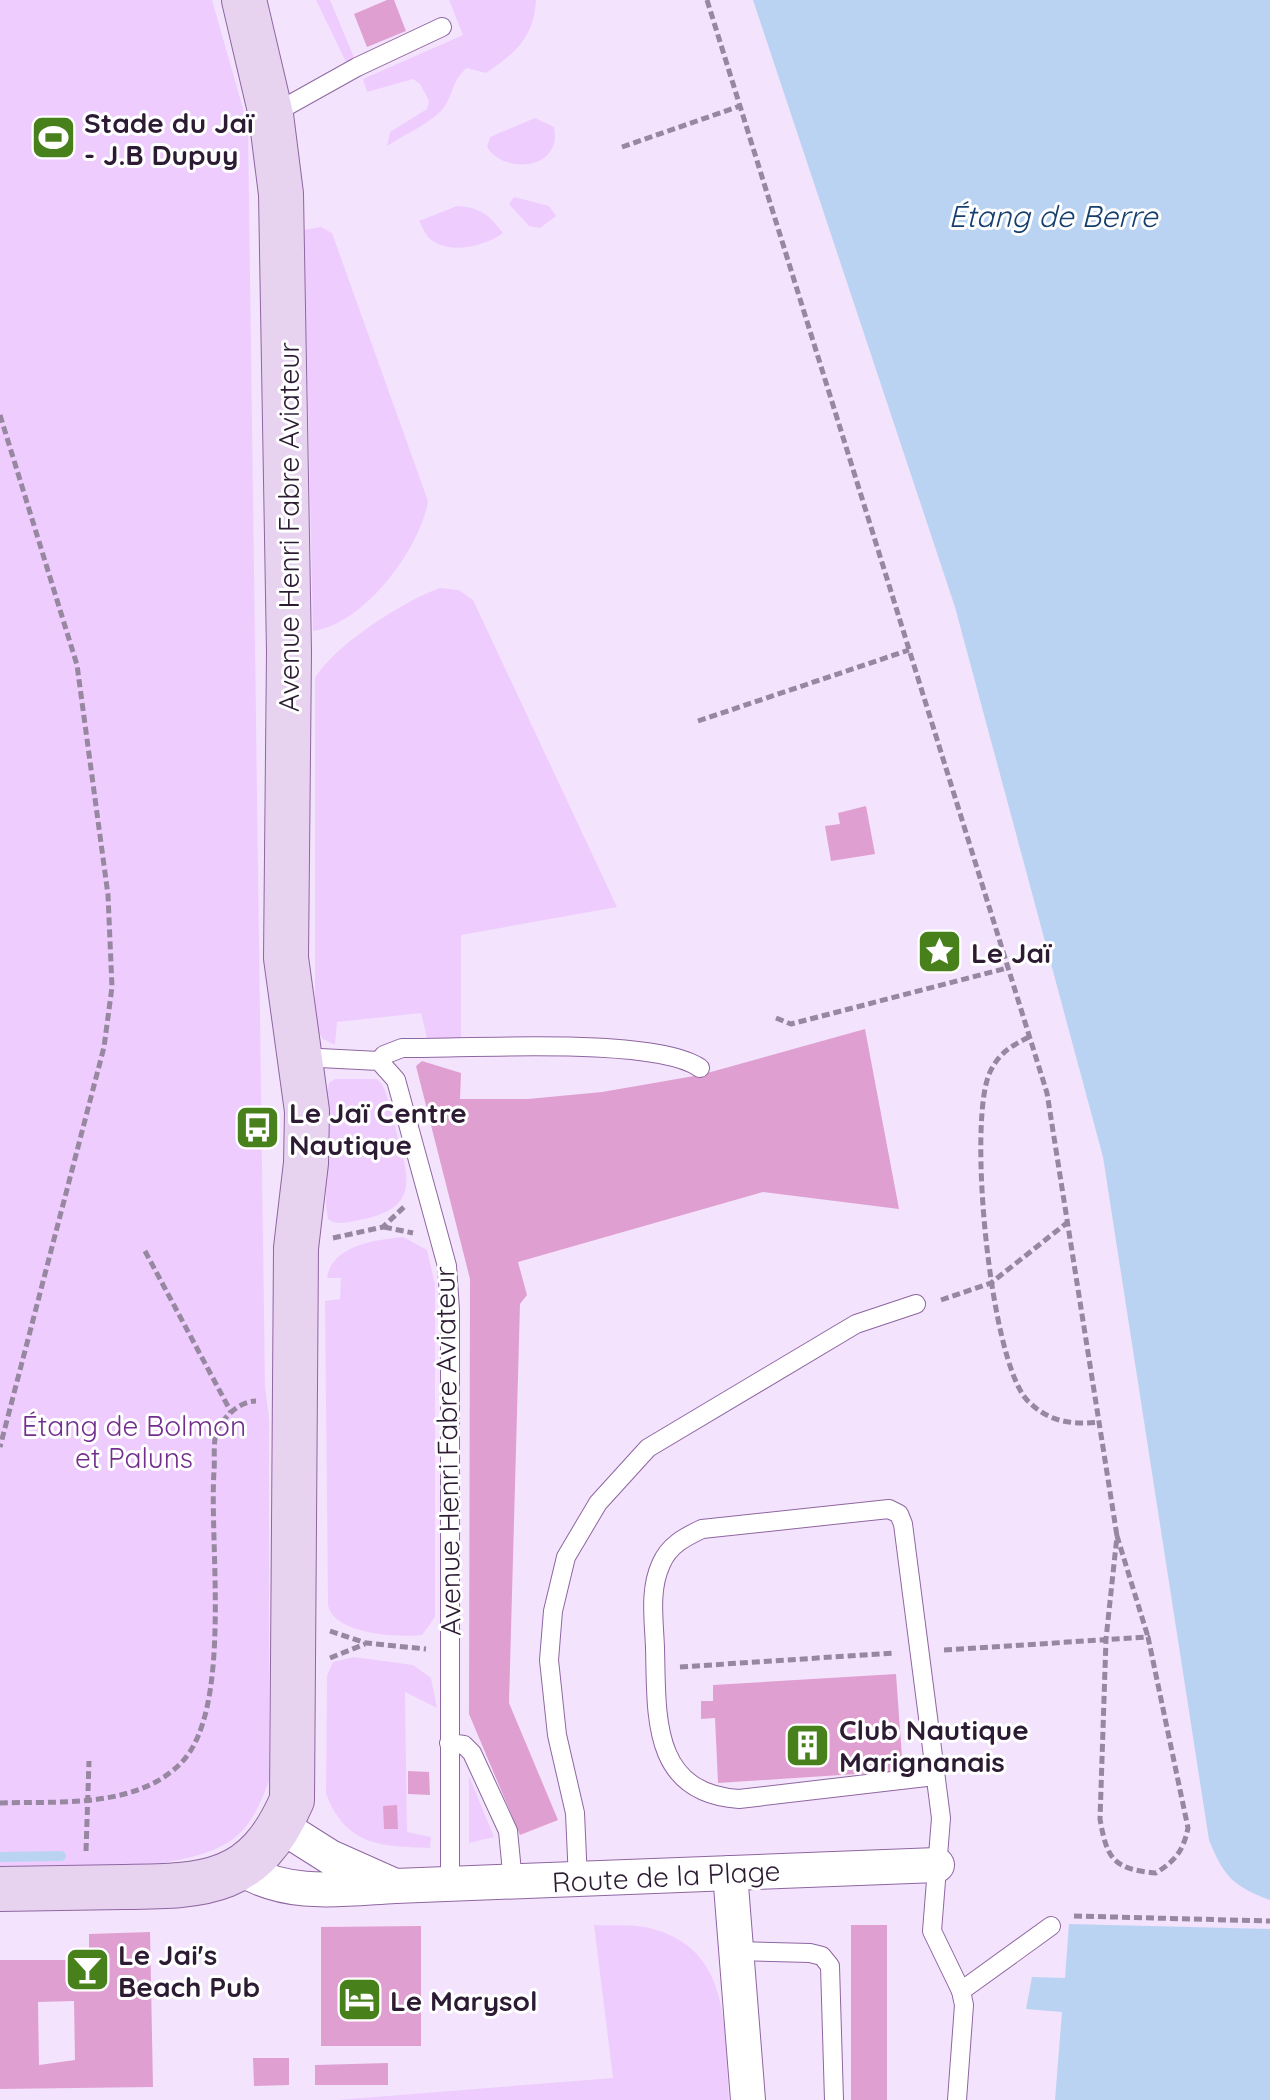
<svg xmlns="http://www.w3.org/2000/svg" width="1270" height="2100" font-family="Quicksand,sans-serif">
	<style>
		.green { fill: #eecdfe }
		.water { fill: #bad3f2 }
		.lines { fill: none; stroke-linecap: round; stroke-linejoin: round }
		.stream { stroke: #bad3f2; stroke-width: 10 }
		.building { fill: #dfa0d1; fill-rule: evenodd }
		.lane-casing { stroke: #8e66a1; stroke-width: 20 }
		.street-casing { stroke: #8e66a1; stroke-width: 36 }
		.secondary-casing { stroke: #8e66a1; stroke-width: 46 }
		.path { stroke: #9887a0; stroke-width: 5; stroke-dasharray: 8 4; stroke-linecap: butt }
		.lane { stroke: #fff; stroke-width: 18 }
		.street { stroke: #fff; stroke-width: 34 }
		.secondary { stroke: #e7d3f0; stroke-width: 44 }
		.labels { text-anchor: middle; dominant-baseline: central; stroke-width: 6; stroke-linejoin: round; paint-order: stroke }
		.poi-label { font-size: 28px; font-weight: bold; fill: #2c1b33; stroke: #fff; text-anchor: start }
		.street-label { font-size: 28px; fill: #2c1b33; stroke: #fff }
		.park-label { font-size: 28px; fill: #732f8e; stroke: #fff }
		.water-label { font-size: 30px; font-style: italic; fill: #163f6f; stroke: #fff }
	</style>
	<rect width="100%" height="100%" fill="#f4e3fd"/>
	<g class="green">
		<path d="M 0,0 L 212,0 L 248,126 L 265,1387 L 269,1418 L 269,1781 C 262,1799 254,1820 239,1834 C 196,1876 61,1867 0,1868 Z"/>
		<path d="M 316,0 L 330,0 L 355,60 L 346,62 Z"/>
		<path d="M 449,0 L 536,0 C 534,37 516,53 486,73 L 467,68 C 451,80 454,97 441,111 C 427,125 404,135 387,146 L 390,132 L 427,109 L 429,101 L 420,84 L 413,79 L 367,92 L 363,79 L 463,35 Z"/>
		<path d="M 535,118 L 554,127 C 563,170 504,175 487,147 L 490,137 Z"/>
		<path d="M 514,197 L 549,206 L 556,216 L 540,228 L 529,226 L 509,204 Z"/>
		<path d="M 457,206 C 479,207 490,215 503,233 C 485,246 449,256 429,238 C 425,234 422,226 419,221 Z"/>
		<path d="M 321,227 L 332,233 L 428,501 C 420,549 364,624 313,631 L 304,230 Z"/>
		<path d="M 440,588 L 459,590 L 473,600 L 617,907 L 461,935 L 461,1041 L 427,1038 L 421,1013 L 337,1022 L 335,1045 L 323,1039 L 315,1027 L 315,678 C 335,645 403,601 440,588 Z"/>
		<path d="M 335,1079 L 377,1079 L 382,1084 C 390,1101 393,1120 398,1138 C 410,1180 417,1208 364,1219 C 352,1221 339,1227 328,1219 L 326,1205 L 327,1093 L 329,1083 Z"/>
		<path d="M 403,1237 L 427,1250 L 435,1284 L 435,1617 L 422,1635 C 398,1638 333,1634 328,1605 L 325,1301 L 340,1299 L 341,1278 L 327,1278 C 332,1245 375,1240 403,1237 Z"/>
		<path d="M 354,1657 L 413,1665 L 431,1678 L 437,1708 L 405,1692 L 407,1832 L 431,1837 L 430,1848 C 381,1846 347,1847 326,1794 L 327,1676 L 333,1662 Z"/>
		<path d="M 469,1776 L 494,1837 L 469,1843 Z"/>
		<path d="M 594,1925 C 612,1926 633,1924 649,1928 C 733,1948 724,2031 729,2100 L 337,2100 L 613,2078 Z"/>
	</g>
	<g class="water">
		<path d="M 753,0 L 1270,0 L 1270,1900 C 1233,1886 1224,1877 1209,1840 L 1103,1157 L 955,607 Z"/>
		<path d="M 1069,1924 L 1270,1929 L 1270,2100 L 1055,2100 L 1062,2012 L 1026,2009 L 1032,1977 L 1065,1978 Z"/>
	</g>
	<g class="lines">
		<path class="stream" d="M 0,1857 L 61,1856"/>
	</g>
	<g class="building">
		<path d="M 387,0 L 394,0 L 406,31 L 367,47 L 354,14 Z"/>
		<path d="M 866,806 L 875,854 L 831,861 L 825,826 L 840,824 L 838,813 Z"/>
		<path d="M 865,1029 L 899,1209 L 763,1192 L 518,1262 L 527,1295 L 520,1304 L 509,1703 L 558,1820 L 520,1835 L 469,1714 L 470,1279 L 416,1066 L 422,1061 L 461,1073 L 460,1099 L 528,1099 L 602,1092 L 700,1075 Z"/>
		<path d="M 896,1674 L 903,1771 L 718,1783 L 715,1718 L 701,1719 L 701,1701 L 713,1701 L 713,1685 Z"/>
		<path d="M 408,1771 L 429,1772 L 430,1795 L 408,1794 Z"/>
		<path d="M 397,1805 L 398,1829 L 384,1829 L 383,1806 Z"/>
		<rect x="851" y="1925" width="36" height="175"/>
		<path d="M 421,1926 L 421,2046 L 321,2046 L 321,1927 Z"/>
		<path d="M 150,1932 L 153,2087 L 0,2089 L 0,1960 L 89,1960 L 89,1934 ZM 74,2001 L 75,2060 L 39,2065 L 38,2002 Z"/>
		<path d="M 253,2058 L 289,2058 L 289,2085 L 254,2086 Z"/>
		<path d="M 388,2063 L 388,2085 L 315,2085 L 315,2065 Z"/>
	</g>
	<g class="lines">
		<defs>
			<g id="lane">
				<path d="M 271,115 L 357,67 L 442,27"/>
				<path d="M 300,1057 L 379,1061 L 396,1080 L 447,1266 L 450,1310 L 450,1886"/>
				<path d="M 379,1061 L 384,1055 L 402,1048 C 466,1049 654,1036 700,1068"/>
				<path d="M 449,1743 L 464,1745 L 472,1753 L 508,1831 L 513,1882"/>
				<path d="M 935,1776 L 739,1799 C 650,1793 657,1714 655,1648 C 654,1620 649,1590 661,1564 C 669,1545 685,1537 702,1529 L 889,1509 L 899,1514 L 903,1524 L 941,1818 L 932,1931 L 961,1991 L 964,2005 L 957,2100"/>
				<path d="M 578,1880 L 575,1813 L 557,1735 L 549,1660 L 553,1611 L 566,1557 L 598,1503 L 648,1448 L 856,1324 L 916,1304"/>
				<path d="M 736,1951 L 810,1953 L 822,1956 L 830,1966 L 834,2100"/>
				<path d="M 961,1991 L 1051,1926"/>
			</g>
			<g id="street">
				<path d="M 240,1868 C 288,1898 342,1889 395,1886 L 330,1857 L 281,1826"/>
				<path d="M 730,1873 L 748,2100"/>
				<path d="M 395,1886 L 937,1865"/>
			</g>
			<path id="secondary" d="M 0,1889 C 41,1888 82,1888 123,1887 C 206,1886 255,1886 292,1800 L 296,1248 L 306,1163 L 307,1111 L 286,958 L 289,652 L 281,194 L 271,115 L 244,0"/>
		</defs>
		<use href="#lane" class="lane-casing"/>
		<use href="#street" class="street-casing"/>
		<use href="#secondary" class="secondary-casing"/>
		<g class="path">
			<path d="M 707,0 L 1047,1093 L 1117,1536"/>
			<path d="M 622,147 L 740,106"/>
			<path d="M 0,415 L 77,665 L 108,895 L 112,987 L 104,1047 L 0,1447"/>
			<path d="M 698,721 L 909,650"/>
			<path d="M 776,1018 L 791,1024 L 1007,968"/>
			<path d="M 1029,1037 C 1011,1046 999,1053 990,1072 C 967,1121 990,1360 1027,1400 C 1048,1422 1071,1425 1099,1422"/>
			<path d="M 384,1227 L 413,1233"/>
			<path d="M 333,1238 L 383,1227 L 405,1206"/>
			<path d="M 145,1251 L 231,1412"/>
			<path d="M 941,1300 L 991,1283 L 1068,1222"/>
			<path d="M 330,1631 L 366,1643 L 426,1649"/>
			<path d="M 944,1650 L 1148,1637 L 1188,1828 C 1183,1851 1176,1860 1156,1873 C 1114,1869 1107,1860 1100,1819 L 1106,1639 L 1117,1536 L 1148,1637"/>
			<path d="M 330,1658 L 365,1644"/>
			<path d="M 680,1667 L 894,1653"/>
			<path d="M 0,1803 C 58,1801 136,1809 181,1763 C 233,1710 209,1545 214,1471 C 215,1460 213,1445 216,1434 C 221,1419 239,1401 256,1401"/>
			<path d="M 86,1851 L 89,1761"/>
			<path d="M 1074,1916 L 1270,1921"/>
		</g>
		<use href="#lane" class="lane"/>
		<use href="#street" class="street"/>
		<use href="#secondary" class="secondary"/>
	</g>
	<defs>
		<symbol id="stadium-square" viewBox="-11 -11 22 22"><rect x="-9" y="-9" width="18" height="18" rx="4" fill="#48811b" stroke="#fff"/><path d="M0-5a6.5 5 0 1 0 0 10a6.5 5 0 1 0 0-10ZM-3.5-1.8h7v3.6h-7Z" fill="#fff"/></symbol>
		<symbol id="sight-square" viewBox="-11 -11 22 22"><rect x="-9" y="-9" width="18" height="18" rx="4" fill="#48811b" stroke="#fff"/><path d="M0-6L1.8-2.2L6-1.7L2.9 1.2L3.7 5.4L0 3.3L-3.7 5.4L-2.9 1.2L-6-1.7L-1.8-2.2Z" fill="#fff"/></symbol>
		<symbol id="bus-square" viewBox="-11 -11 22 22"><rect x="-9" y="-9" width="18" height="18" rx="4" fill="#48811b" stroke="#fff"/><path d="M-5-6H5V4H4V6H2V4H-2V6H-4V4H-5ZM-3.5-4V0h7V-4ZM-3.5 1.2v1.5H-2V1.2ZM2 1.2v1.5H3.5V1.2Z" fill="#fff"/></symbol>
		<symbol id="building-square" viewBox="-11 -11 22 22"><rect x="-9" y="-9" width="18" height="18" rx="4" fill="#48811b" stroke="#fff"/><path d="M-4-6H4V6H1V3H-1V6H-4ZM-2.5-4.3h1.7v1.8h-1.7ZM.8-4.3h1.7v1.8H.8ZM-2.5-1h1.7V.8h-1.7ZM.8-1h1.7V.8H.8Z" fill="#fff"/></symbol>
		<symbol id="bar-square" viewBox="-11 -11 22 22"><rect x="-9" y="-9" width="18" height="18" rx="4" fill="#48811b" stroke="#fff"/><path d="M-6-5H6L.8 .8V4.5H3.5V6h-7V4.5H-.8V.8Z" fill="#fff"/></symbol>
		<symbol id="hotel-square" viewBox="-11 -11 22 22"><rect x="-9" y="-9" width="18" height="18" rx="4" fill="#48811b" stroke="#fff"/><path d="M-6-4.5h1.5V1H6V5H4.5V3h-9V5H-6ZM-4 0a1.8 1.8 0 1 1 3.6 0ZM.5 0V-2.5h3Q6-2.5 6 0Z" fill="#fff"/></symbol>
	</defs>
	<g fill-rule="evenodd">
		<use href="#stadium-square" x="28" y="112" width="51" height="51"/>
		<use href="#sight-square" x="914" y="926" width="51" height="51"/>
		<use href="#bus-square" x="232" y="1102" width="51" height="51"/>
		<use href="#building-square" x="782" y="1720" width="51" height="51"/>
		<use href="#bar-square" x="62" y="1944" width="51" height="51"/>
		<use href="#hotel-square" x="334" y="1974" width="51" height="51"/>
	</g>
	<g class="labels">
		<g class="poi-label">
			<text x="84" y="122">Stade du Jaï<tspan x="84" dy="32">- J.B Dupuy</tspan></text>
			<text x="971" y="952">Le Jaï</text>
			<text x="289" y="1112">Le Jaï Centre<tspan x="289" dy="32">Nautique</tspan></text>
			<text x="839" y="1729">Club Nautique<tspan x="839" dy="32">Marignanais</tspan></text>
			<text x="118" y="1954">Le Jai's<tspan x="118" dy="32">Beach Pub</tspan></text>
			<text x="390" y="2000">Le Marysol</text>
		</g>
		<g class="street-label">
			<text transform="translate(288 527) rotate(-90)">Avenue Henri Fabre Aviateur</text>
			<text transform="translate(447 1451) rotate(-91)">Avenue Henri Fabre Aviateur</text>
			<text transform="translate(666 1876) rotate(-3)">Route de la Plage</text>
		</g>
		<g class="park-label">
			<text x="134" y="1425">Étang de Bolmon<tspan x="134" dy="32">et Paluns</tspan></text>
		</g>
		<g class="water-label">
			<text x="1053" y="216">Étang de Berre</text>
		</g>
	</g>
</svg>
